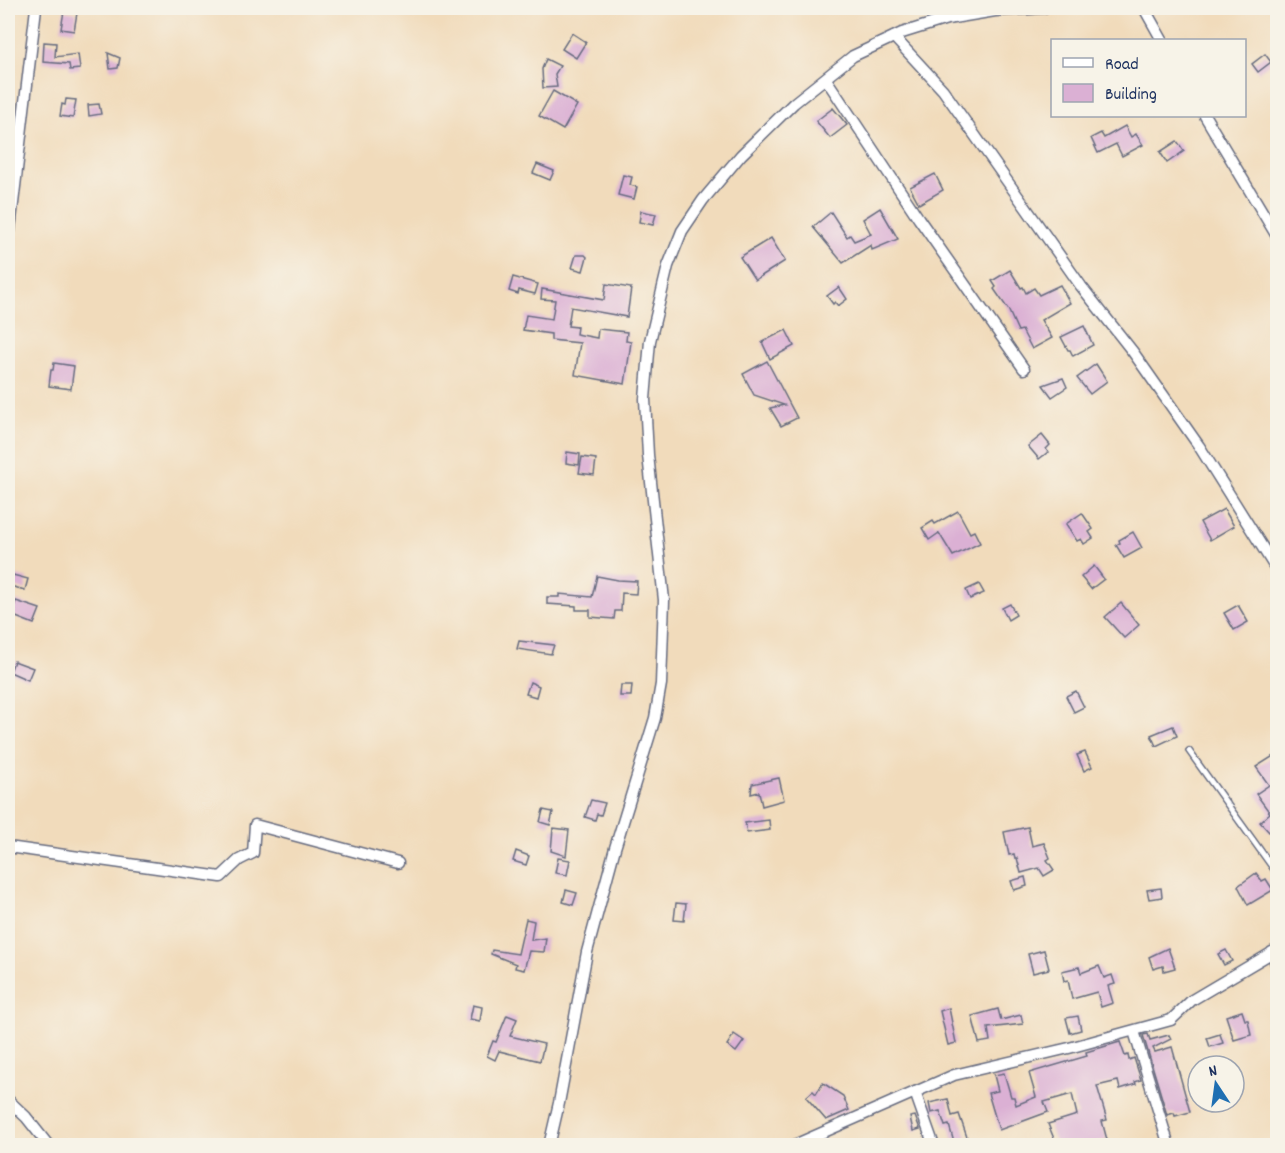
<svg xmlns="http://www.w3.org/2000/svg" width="1285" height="1153" font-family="Dekko,sans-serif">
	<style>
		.building { fill: #dbb0d4 }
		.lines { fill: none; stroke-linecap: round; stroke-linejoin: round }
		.service-casing { stroke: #666b7f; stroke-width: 8 }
		.minor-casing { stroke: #666b7f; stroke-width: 13 }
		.service { stroke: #fff; stroke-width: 5 }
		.minor { stroke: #fff; stroke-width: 10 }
	</style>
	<rect width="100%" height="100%" fill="#f7f3e8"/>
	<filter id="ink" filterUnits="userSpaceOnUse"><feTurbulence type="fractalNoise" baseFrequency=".0167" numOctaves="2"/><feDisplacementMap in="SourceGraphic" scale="12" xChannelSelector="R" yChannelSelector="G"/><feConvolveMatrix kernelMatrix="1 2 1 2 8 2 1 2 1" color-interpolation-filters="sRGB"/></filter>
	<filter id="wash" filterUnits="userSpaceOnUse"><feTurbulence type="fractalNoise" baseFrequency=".008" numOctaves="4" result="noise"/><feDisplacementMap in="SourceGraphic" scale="24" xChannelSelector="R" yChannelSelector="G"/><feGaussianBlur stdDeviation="1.35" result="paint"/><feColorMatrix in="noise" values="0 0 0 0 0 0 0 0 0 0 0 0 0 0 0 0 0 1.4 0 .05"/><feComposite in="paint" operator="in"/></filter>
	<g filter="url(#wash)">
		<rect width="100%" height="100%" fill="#f1dbbb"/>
		<g id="blocks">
			<g class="building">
				<path d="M 64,11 L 77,13 L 74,31 L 61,29 Z"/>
				<path d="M 572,33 L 586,42 L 576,58 L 562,49 Z"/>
				<path d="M 44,42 L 56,43 L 55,57 L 78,54 L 80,69 L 70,70 L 69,64 L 43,62 Z"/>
				<path d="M 108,53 L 120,58 L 118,68 L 110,69 Z"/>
				<path d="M 1265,54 L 1271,62 L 1258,72 L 1252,64 Z"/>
				<path d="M 546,59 L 560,66 L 555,74 L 557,87 L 543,88 L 542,69 Z"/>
				<path d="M 553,91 L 577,105 L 563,130 L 539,116 Z"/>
				<path d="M 66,99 L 76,100 L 73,118 L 60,116 L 62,104 L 65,105 Z"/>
				<path d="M 99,104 L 101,114 L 89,116 L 88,105 Z"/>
				<path d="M 833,108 L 847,125 L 830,138 L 816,121 Z"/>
				<path d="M 1125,126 L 1131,137 L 1136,134 L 1143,145 L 1122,156 L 1116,144 L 1098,153 L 1091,138 L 1101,133 L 1104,138 Z"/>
				<path d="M 1177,141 L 1184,151 L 1167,163 L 1160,152 Z"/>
				<path d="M 537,164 L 554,171 L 550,180 L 533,173 Z"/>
				<path d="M 935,174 L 943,190 L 919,204 L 910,187 Z"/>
				<path d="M 623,175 L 632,177 L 630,185 L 637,187 L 634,199 L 618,195 Z"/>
				<path d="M 880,208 L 898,239 L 872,250 L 871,245 L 843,263 L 813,227 L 831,212 L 847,237 L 850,235 L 854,241 L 871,234 L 863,219 Z"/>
				<path d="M 641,211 L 656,214 L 653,225 L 639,222 Z"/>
				<path d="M 771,238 L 785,261 L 755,280 L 740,257 Z"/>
				<path d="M 576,255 L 585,255 L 587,257 L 583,271 L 572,268 Z"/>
				<path d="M 1010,270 L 1021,288 L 1023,287 L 1026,293 L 1034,288 L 1039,295 L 1060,285 L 1070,303 L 1041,320 L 1052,338 L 1032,349 L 1022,330 L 1018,331 L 1008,309 L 994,289 L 996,287 L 992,281 Z"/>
				<path d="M 513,277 L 538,284 L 535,294 L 519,290 L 518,294 L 509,291 Z"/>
				<path d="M 606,284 L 631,288 L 627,317 L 571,307 L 568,326 L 577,327 L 576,334 L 597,338 L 598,329 L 627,332 L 626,341 L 631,342 L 625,384 L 575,375 L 580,343 L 551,340 L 551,334 L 523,330 L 526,315 L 552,319 L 555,300 L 541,299 L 542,289 L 604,300 Z"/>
				<path d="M 839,287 L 847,299 L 838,306 L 835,302 L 833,304 L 827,296 Z"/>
				<path d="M 1084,326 L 1093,345 L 1073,356 L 1070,350 L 1068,350 L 1061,337 Z"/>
				<path d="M 786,330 L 794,346 L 770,359 L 762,342 Z"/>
				<path d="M 767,361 L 797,418 L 781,426 L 770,408 L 784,405 L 754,395 L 743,374 Z"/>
				<path d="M 54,363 L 74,366 L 71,389 L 49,386 L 51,370 L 53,370 Z"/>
				<path d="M 1096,364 L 1107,381 L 1090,394 L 1077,378 Z"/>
				<path d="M 1063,378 L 1067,387 L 1052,397 L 1043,385 Z"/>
				<path d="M 1042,435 L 1050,445 L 1046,449 L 1048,452 L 1039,459 L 1028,446 Z"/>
				<path d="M 567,452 L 580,454 L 579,465 L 566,463 Z"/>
				<path d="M 582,457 L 596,459 L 594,475 L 579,473 Z"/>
				<path d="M 1224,509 L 1234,526 L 1210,540 L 1200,522 Z"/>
				<path d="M 958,511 L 970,533 L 974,531 L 980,543 L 953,556 L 939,533 L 929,540 L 922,528 L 933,521 L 935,524 Z"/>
				<path d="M 1082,513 L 1093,529 L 1089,532 L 1093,538 L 1084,544 L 1081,539 L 1077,541 L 1066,524 Z"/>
				<path d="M 1133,532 L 1142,548 L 1124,558 L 1116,545 L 1120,543 L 1119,540 Z"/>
				<path d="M 1094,566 L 1104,579 L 1091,589 L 1081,577 Z"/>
				<path d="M 13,575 L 28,579 L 25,590 L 10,586 Z"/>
				<path d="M 597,576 L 618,580 L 637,581 L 636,594 L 622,593 L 621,611 L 615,611 L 614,619 L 590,617 L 590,610 L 576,610 L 576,606 L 547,604 L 547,597 L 559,597 L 559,594 L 592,597 Z"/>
				<path d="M 979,584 L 984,593 L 970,599 L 966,590 Z"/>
				<path d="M 16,601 L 40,609 L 34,624 L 11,615 Z"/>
				<path d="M 1121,603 L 1139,625 L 1124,638 L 1105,617 Z"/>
				<path d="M 1010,604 L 1016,615 L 1008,620 L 1002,608 Z"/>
				<path d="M 1238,605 L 1248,622 L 1234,630 L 1224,613 Z"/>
				<path d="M 519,641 L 554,645 L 551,654 L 517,649 Z"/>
				<path d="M 14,661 L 33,668 L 28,680 L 10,672 Z"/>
				<path d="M 530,682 L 539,686 L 536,697 L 526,694 Z"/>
				<path d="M 621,685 L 632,685 L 631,696 L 620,696 Z"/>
				<path d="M 1076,691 L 1084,707 L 1074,712 L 1066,696 Z"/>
				<path d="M 1173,726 L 1177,736 L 1156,746 L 1151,735 Z"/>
				<path d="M 1085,752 L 1092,767 L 1084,771 L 1077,755 Z"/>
				<path d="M 1278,753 L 1278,825 L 1269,832 L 1260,822 L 1270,813 L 1256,794 L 1269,785 L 1256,767 Z"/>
				<path d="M 779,778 L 784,800 L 762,806 L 759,792 L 751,794 L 752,784 Z"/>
				<path d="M 591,800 L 605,803 L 601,815 L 597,814 L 595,820 L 585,817 Z"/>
				<path d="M 543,810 L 553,812 L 550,825 L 540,822 Z"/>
				<path d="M 769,820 L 770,830 L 747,833 L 745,823 Z"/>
				<path d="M 1028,827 L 1032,846 L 1044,843 L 1050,858 L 1047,860 L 1054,870 L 1044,876 L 1039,868 L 1021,873 L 1017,858 L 1015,858 L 1014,854 L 1009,855 L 1004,832 Z"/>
				<path d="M 553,828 L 569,830 L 566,856 L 551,851 Z"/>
				<path d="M 516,851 L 529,856 L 526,865 L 513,861 Z"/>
				<path d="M 558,858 L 570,860 L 567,875 L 555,873 Z"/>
				<path d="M 1256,873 L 1262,881 L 1266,879 L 1273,890 L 1248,905 L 1238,886 Z"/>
				<path d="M 1025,877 L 1027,886 L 1014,890 L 1011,881 Z"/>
				<path d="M 1161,888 L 1162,897 L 1149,899 L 1147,890 Z"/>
				<path d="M 566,890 L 577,893 L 573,905 L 563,902 Z"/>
				<path d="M 676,903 L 686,904 L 684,921 L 674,920 Z"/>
				<path d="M 526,919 L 534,921 L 531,940 L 546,938 L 544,952 L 529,951 L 524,970 L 515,968 L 516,964 L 491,954 L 492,950 L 518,954 Z"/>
				<path d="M 1168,948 L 1175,968 L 1164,971 L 1163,966 L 1153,969 L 1149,957 Z"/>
				<path d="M 1044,950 L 1049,969 L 1033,973 L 1028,954 Z"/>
				<path d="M 1226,950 L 1232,961 L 1224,965 L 1218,954 Z"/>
				<path d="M 1099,966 L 1104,978 L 1112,975 L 1115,984 L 1108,986 L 1113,1003 L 1101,1007 L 1097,992 L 1072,999 L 1068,980 L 1064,981 L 1062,971 L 1079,967 L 1081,973 Z"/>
				<path d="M 473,1005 L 482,1007 L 480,1021 L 470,1019 Z"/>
				<path d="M 949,1008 L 956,1043 L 948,1045 L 940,1011 Z"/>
				<path d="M 998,1009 L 1001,1020 L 1021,1015 L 1023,1024 L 988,1028 L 990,1041 L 979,1043 L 972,1016 Z"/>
				<path d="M 1242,1011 L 1245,1020 L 1248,1020 L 1251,1035 L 1234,1040 L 1226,1016 Z"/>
				<path d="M 507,1015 L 517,1019 L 510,1036 L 544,1044 L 540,1061 L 499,1051 L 495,1060 L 487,1056 L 493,1041 L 496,1042 Z"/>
				<path d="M 1078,1016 L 1081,1030 L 1070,1033 L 1066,1018 Z"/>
				<path d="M 734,1034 L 744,1041 L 736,1052 L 727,1045 Z"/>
				<path d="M 1148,1034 L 1150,1040 L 1169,1035 L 1171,1039 L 1153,1048 L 1155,1052 L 1172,1047 L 1190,1112 L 1175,1116 L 1174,1113 L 1167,1115 L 1143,1035 Z"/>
				<path d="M 1220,1034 L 1223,1043 L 1210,1047 L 1207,1038 Z"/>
				<path d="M 1120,1042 L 1125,1056 L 1128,1055 L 1129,1060 L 1134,1058 L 1141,1080 L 1135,1082 L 1136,1084 L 1120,1089 L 1118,1081 L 1097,1086 L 1107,1120 L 1102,1121 L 1107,1140 L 1086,1146 L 1057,1146 L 1048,1124 L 1077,1115 L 1072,1094 L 1044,1102 L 1048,1112 L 999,1130 L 988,1093 L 998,1091 L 994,1075 L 1004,1073 L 1011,1097 L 1014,1097 L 1016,1105 L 1036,1097 L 1029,1073 L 1087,1056 L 1086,1052 Z"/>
				<path d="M 823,1083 L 843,1096 L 849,1110 L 826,1120 L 806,1097 L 813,1091 L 816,1094 Z"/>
				<path d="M 948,1099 L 952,1116 L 959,1114 L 970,1146 L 955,1146 L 949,1125 L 945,1126 L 940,1111 L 931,1113 L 929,1103 Z"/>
				<path d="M 915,1116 L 920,1129 L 913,1131 L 910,1117 Z"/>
			</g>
		</g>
	</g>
	<g filter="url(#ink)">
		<use href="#blocks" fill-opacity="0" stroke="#666b7f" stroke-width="1.5"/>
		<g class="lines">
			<defs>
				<path id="service" d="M 1189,751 L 1278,875"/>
				<g id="minor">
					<path d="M 1144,8 L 1162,40"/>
					<path d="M 894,37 L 943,90 L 1081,286 L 1133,352 L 1199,446 L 1278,572"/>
					<path d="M 826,79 L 919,219 L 1024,369"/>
					<path d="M 1205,116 L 1278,238"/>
					<path d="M 8,246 L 36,8"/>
					<path d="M 8,847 L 221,877 L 239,860 L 253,853 L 255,825 L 398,863"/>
					<path d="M 1272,952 L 1278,969"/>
					<path d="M 1134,1031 L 1169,1146"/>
					<path d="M 915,1092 L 934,1146"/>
					<path d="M 8,1100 L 26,1117 L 49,1146"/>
					<path d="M 549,1146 L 559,1103 L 587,952 L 615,848 L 655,718 L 661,684 L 664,600 L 648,455 L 645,399 L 650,341 L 668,266 L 682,231 L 703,200 L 741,155 L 794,103 L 853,56 L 902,33 L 947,19 L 995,11 L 1044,8"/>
					<path d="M 792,1146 L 954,1075 L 1069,1048 L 1171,1020 L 1192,1000 L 1278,949"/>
				</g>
			</defs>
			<use href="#service" class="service-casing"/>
			<use href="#minor" class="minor-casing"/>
			<use href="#service" class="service"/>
			<use href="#minor" class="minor"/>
		</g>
	</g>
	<rect width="1285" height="1153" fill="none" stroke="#f7f3e8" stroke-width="30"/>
	<rect x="1051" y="39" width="195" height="78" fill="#f7f3e8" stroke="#9fa5b1" stroke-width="1.5"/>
	<rect x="1063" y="58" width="30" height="9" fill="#ffffff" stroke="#9fa5b1" stroke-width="1.5"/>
	<text x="1105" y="69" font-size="18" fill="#1b2f5e">Road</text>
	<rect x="1063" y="84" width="30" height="18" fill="#dbb0d4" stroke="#9fa5b1" stroke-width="1.5"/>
	<text x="1105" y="99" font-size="18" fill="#1b2f5e">Building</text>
	<g transform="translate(1216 1084) rotate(347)"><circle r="28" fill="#f7f3e8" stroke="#9fa5b1" stroke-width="1.5"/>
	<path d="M0-4.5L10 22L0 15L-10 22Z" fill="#1f6fb2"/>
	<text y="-9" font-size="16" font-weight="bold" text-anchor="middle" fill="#1b2f5e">N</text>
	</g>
</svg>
